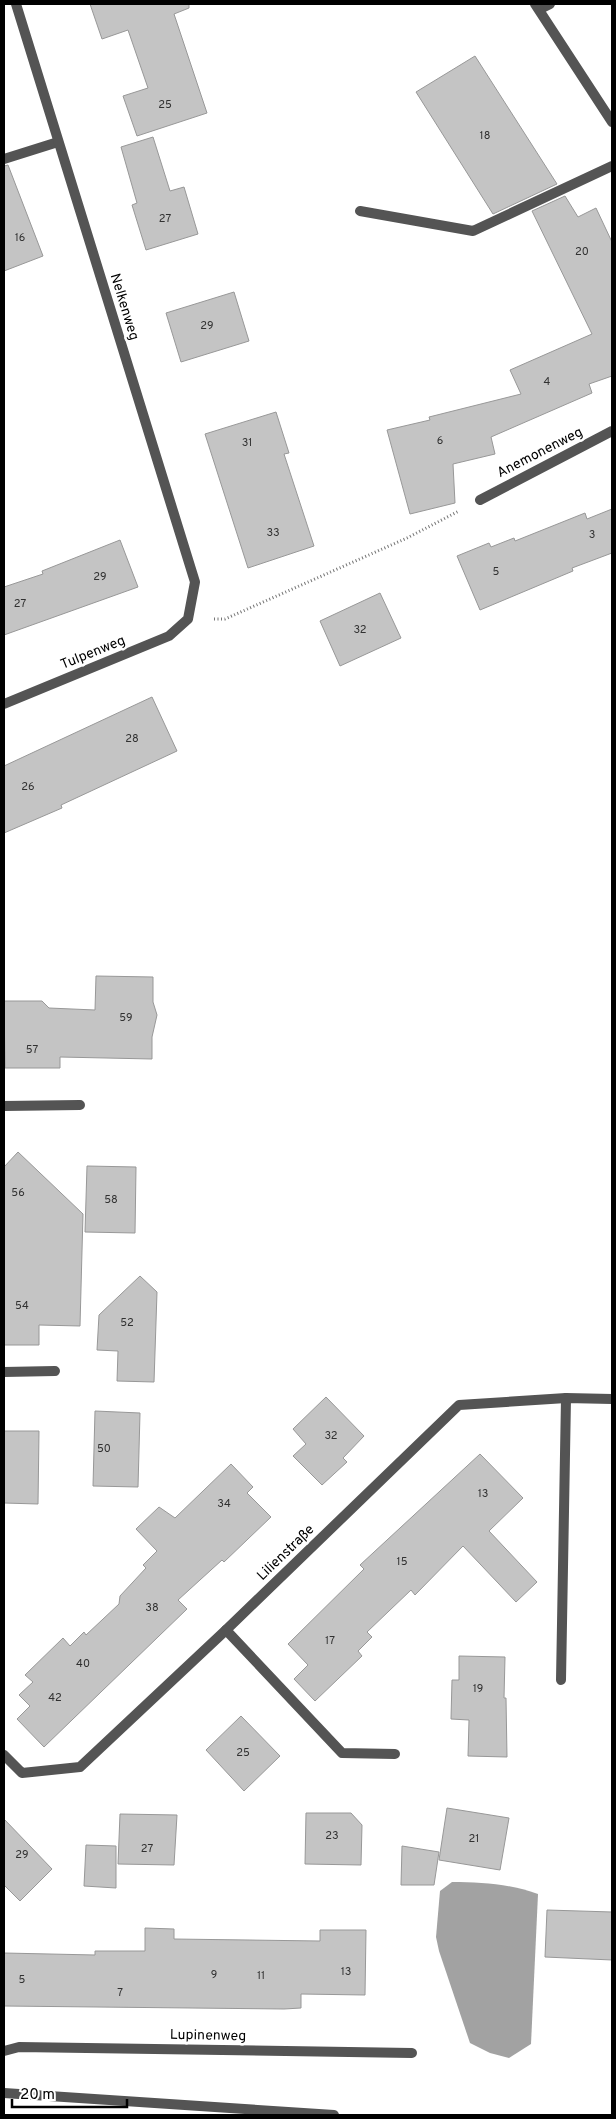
<svg xmlns="http://www.w3.org/2000/svg" width="616" height="2119" font-family="Overpass,sans-serif">
	<style>
		.water { fill: #a2a2a2 }
		.building { fill: #c4c4c4; stroke: #989898 }
		.lines { fill: none; stroke-linecap: round; stroke-linejoin: round }
		.path { stroke: #767676; stroke-width: 3; stroke-dasharray: 1 2.5; stroke-linecap: butt }
		.service { stroke: #545454; stroke-width: 10 }
		.minor { stroke: #545454; stroke-width: 10 }
		.tertiary { stroke: #545454; stroke-width: 10 }
		.labels { text-anchor: middle; dominant-baseline: central; stroke-width: 5; stroke-linejoin: round; paint-order: stroke }
		.number-label { font-size: 11px; fill: #313131 }
		.street-label { font-size: 14px; fill: #000; stroke: #fff }
	</style>
	<rect width="100%" height="100%" fill="#fff"/>
	<path class="water" d="M 452,1882 C 482,1882 510,1884 538,1894 L 531,2044 L 509,2058 L 490,2053 L 470,2043 L 439,1951 L 436,1937 L 440,1891 Z"/>
	<g class="building">
		<path d="M 90,4 L 189,4 L 189,8 L 174,14 L 207,113 L 137,136 L 123,96 L 148,88 L 128,30 L 102,39 Z"/>
		<path d="M 475,56 L 557,184 L 493,214 L 416,92 Z"/>
		<path d="M 153,137 L 170,191 L 184,187 L 198,234 L 146,250 L 132,205 L 137,203 L 121,147 Z"/>
		<path d="M 8,165 L 43,256 L 4,271 L 4,166 Z"/>
		<path d="M 565,196 L 578,217 L 596,208 L 612,242 L 612,376 L 589,384 L 592,393 L 491,437 L 495,454 L 453,464 L 455,503 L 410,514 L 387,430 L 430,420 L 429,417 L 521,394 L 510,370 L 592,334 L 532,211 Z"/>
		<path d="M 234,292 L 249,341 L 181,362 L 166,313 Z"/>
		<path d="M 276,412 L 289,453 L 284,454 L 314,546 L 248,568 L 205,434 Z"/>
		<path d="M 612,509 L 612,553 L 572,568 L 573,571 L 480,610 L 457,556 L 489,543 L 491,547 L 514,538 L 515,541 L 585,513 L 587,519 Z"/>
		<path d="M 120,540 L 138,587 L 4,635 L 4,587 L 43,574 L 42,571 Z"/>
		<path d="M 380,593 L 401,638 L 340,666 L 320,621 Z"/>
		<path d="M 152,697 L 177,751 L 61,805 L 62,808 L 4,833 L 4,766 Z"/>
		<path d="M 96,976 L 153,977 L 153,1002 L 157,1015 L 152,1037 L 152,1059 L 60,1057 L 60,1068 L 5,1068 L 4,1001 L 42,1001 L 49,1008 L 95,1010 Z"/>
		<path d="M 18,1152 L 83,1214 L 80,1326 L 39,1325 L 39,1345 L 4,1345 L 4,1167 Z"/>
		<path d="M 87,1166 L 136,1167 L 135,1233 L 85,1232 Z"/>
		<path d="M 140,1276 L 157,1292 L 154,1382 L 117,1381 L 118,1351 L 97,1350 L 99,1315 Z"/>
		<path d="M 326,1397 L 364,1436 L 343,1458 L 347,1462 L 322,1485 L 293,1456 L 306,1444 L 293,1429 Z"/>
		<path d="M 95,1411 L 140,1413 L 138,1487 L 93,1486 Z"/>
		<path d="M 4,1431 L 39,1431 L 38,1504 L 4,1503 Z"/>
		<path d="M 480,1454 L 523,1498 L 489,1531 L 537,1582 L 516,1602 L 463,1546 L 415,1595 L 411,1590 L 367,1632 L 372,1637 L 358,1651 L 362,1656 L 315,1701 L 294,1679 L 308,1665 L 288,1644 L 364,1569 L 360,1565 Z"/>
		<path d="M 231,1464 L 253,1487 L 247,1493 L 271,1517 L 224,1562 L 222,1560 L 178,1600 L 187,1609 L 44,1747 L 17,1719 L 30,1706 L 19,1695 L 33,1682 L 25,1675 L 63,1638 L 70,1646 L 84,1632 L 86,1635 L 119,1604 L 120,1596 L 146,1568 L 143,1565 L 157,1551 L 136,1529 L 159,1507 L 175,1518 Z"/>
		<path d="M 459,1656 L 505,1657 L 504,1698 L 506,1698 L 507,1757 L 468,1756 L 469,1720 L 451,1719 L 452,1680 L 459,1680 Z"/>
		<path d="M 241,1716 L 280,1756 L 244,1791 L 206,1750 Z"/>
		<path d="M 447,1808 L 509,1818 L 500,1870 L 439,1860 Z"/>
		<path d="M 306,1813 L 351,1813 L 362,1825 L 361,1865 L 305,1864 Z"/>
		<path d="M 120,1814 L 177,1815 L 174,1865 L 118,1864 Z"/>
		<path d="M 4,1819 L 52,1869 L 20,1901 L 4,1885 Z"/>
		<path d="M 86,1845 L 116,1846 L 116,1888 L 84,1886 Z"/>
		<path d="M 402,1846 L 439,1852 L 434,1885 L 401,1885 Z"/>
		<path d="M 547,1910 L 612,1912 L 612,1960 L 545,1957 Z"/>
		<path d="M 145,1928 L 174,1929 L 174,1939 L 320,1941 L 320,1930 L 366,1930 L 365,1995 L 301,1994 L 301,2008 L 284,2009 L 4,2006 L 4,1953 L 95,1955 L 95,1951 L 145,1951 Z"/>
	</g>
	<g class="lines">
		<path class="path" d="M 214,619 L 225,619 L 407,538 L 459,511"/>
		<g class="service">
			<path d="M 360,211 L 473,231 L 612,166"/>
			<path d="M 4,1372 L 55,1371"/>
			<path d="M 226,1630 L 342,1753 L 395,1754"/>
			<path d="M 561,1680 L 566,1398"/>
		</g>
		<g class="minor">
			<path d="M 540,9 L 550,4"/>
			<path d="M 4,159 L 58,142"/>
			<path d="M 480,500 L 612,431"/>
			<path d="M 4,704 L 169,636 L 188,619 L 195,582 L 16,4"/>
			<path d="M 4,1106 L 80,1105"/>
			<path d="M 4,1755 L 22,1773 L 80,1767 L 226,1630 L 459,1405 L 566,1398 L 612,1399"/>
			<path d="M 4,2051 L 19,2047 L 412,2053"/>
			<path d="M 4,2093 L 334,2115"/>
		</g>
		<path class="tertiary" d="M 535,4 L 612,122"/>
	</g>
	<g class="labels">
		<g class="number-label">
			<text x="165" y="105">25</text>
			<text x="485" y="136">18</text>
			<text x="165" y="219">27</text>
			<text x="20" y="238">16</text>
			<text x="582" y="252">20</text>
			<text x="207" y="326">29</text>
			<text x="547" y="382">4</text>
			<text x="440" y="441">6</text>
			<text x="247" y="443">31</text>
			<text x="273" y="533">33</text>
			<text x="592" y="535">3</text>
			<text x="496" y="572">5</text>
			<text x="100" y="577">29</text>
			<text x="20" y="604">27</text>
			<text x="360" y="630">32</text>
			<text x="132" y="739">28</text>
			<text x="28" y="787">26</text>
			<text x="126" y="1018">59</text>
			<text x="32" y="1050">57</text>
			<text x="18" y="1193">56</text>
			<text x="111" y="1200">58</text>
			<text x="22" y="1306">54</text>
			<text x="127" y="1323">52</text>
			<text x="331" y="1436">32</text>
			<text x="104" y="1449">50</text>
			<text x="483" y="1494">13</text>
			<text x="224" y="1504">34</text>
			<text x="402" y="1562">15</text>
			<text x="152" y="1608">38</text>
			<text x="330" y="1641">17</text>
			<text x="83" y="1664">40</text>
			<text x="478" y="1689">19</text>
			<text x="55" y="1698">42</text>
			<text x="243" y="1753">25</text>
			<text x="332" y="1836">23</text>
			<text x="474" y="1839">21</text>
			<text x="147" y="1849">27</text>
			<text x="22" y="1855">29</text>
			<text x="346" y="1972">13</text>
			<text x="214" y="1975">9</text>
			<text x="261" y="1976">11</text>
			<text x="22" y="1980">5</text>
			<text x="120" y="1993">7</text>
		</g>
		<g class="street-label">
			<text transform="translate(124 307) rotate(73)">Nelkenweg</text>
			<text transform="translate(540 453) rotate(-27)">Anemonenweg</text>
			<text transform="translate(93 653) rotate(-22)">Tulpenweg</text>
			<text transform="translate(286 1553) rotate(-44)">Lilienstraße</text>
			<text transform="translate(208 2036) rotate(1)">Lupinenweg</text>
		</g>
	</g>
	<rect width="616" height="2119" fill="none" stroke="#000000" stroke-width="10"/>
	<path d="M12 2099v8h115v-8" fill="none" stroke="#000000" stroke-width="2.5"/>
	<text x="20" y="2099" font-size="15" fill="#000000" stroke="#ffffff" stroke-width="4" paint-order="stroke">20 m</text>
</svg>
